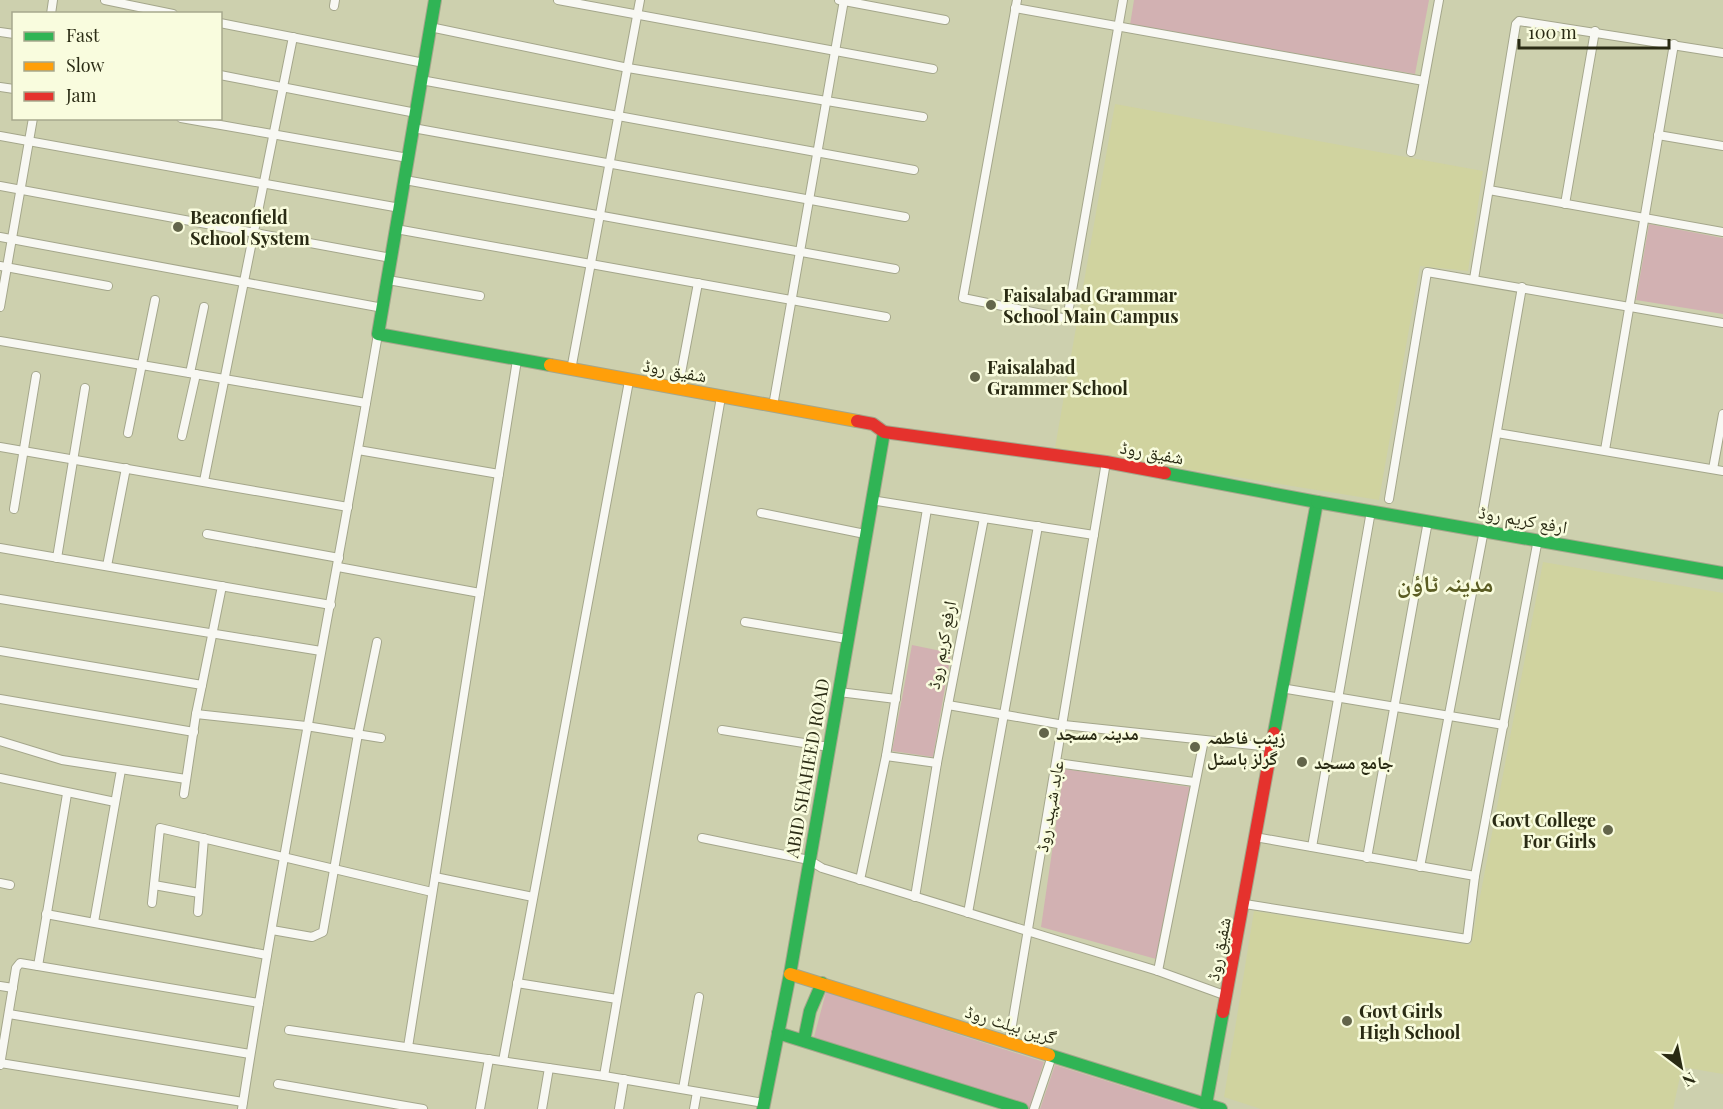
<svg xmlns="http://www.w3.org/2000/svg" width="1723" height="1109" font-family="'Playfair Display','Noto Naskh Arabic',serif">
	<style>
		.built { fill: #d0d39f }
		.green { fill: #d2b1b2 }
		.lines { fill: none; stroke-linecap: round; stroke-linejoin: round }
		.street-casing { stroke: #a4a68b; stroke-width: 10 }
		.fast-casing { stroke: #a4a68b; stroke-width: 14 }
		.slow-casing { stroke: #a4a68b; stroke-width: 14 }
		.jam-casing { stroke: #a4a68b; stroke-width: 14 }
		.street { stroke: #f8f8f3; stroke-width: 8 }
		.fast { stroke: #30b455; stroke-width: 12 }
		.slow { stroke: #ff9f0a; stroke-width: 12 }
		.jam { stroke: #e5322d; stroke-width: 12 }
		.poi-dot { fill: #63654a; stroke: #f9fcde; stroke-width: 2 }
		.labels { text-anchor: middle; dominant-baseline: central; stroke-width: 5; stroke-linejoin: round; paint-order: stroke }
		.poi-label { font-size: 18px; font-weight: bold; fill: #2a2b14; stroke: #f9fcde; text-anchor: start }
		.street-label { font-size: 18px; fill: #2a2b14; stroke: #f9fcde }
		.district-label { font-size: 24px; font-weight: bold; fill: #5a5c23; stroke: #f9fcde }
	</style>
	<rect width="100%" height="100%" fill="#cdd0ae"/>
	<g class="built">
		<path d="M 1115,104 L 1483,171 L 1468,271 L 1420,266 L 1379,500 L 1055,448 Z"/>
		<path d="M 1543,562 L 1723,593 L 1723,1074 L 1682,1067 L 1673,1109 L 1261,1109 L 1224,1097 L 1254,911 L 1471,945 Z"/>
	</g>
	<g class="green">
		<path d="M 1134,0 L 1429,0 L 1415,74 L 1130,25 Z"/>
		<path d="M 1649,224 L 1723,238 L 1723,314 L 1636,300 Z"/>
		<path d="M 912,645 L 951,653 L 933,757 L 892,751 Z"/>
		<path d="M 1064,769 L 1190,787 L 1156,959 L 1041,927 Z"/>
		<path d="M 826,992 L 1044,1062 L 1030,1108 L 814,1037 Z"/>
		<path d="M 1055,1065 L 1196,1109 L 1040,1109 Z"/>
	</g>
	<g class="lines">
		<defs>
			<g id="street">
				<path d="M 105,0 L 173,14"/>
				<path d="M 558,0 L 933,69"/>
				<path d="M 839,0 L 945,20"/>
				<path d="M 1017,0 L 963,298 L 1067,319 L 1123,0"/>
				<path d="M 334,6 L 335,0"/>
				<path d="M 1015,8 L 1424,81"/>
				<path d="M 51,14 L 53,0"/>
				<path d="M 220,23 L 424,63"/>
				<path d="M 430,27 L 628,68 L 923,117"/>
				<path d="M 0,32 L 14,34"/>
				<path d="M 220,75 L 416,113"/>
				<path d="M 421,80 L 914,170"/>
				<path d="M 0,87 L 14,89"/>
				<path d="M 181,118 L 408,158"/>
				<path d="M 413,128 L 905,217"/>
				<path d="M 1658,135 L 1723,146"/>
				<path d="M 0,136 L 400,208"/>
				<path d="M 1411,152 L 1439,0"/>
				<path d="M 405,180 L 895,269"/>
				<path d="M 0,186 L 391,258"/>
				<path d="M 1489,190 L 1723,232"/>
				<path d="M 1565,204 L 1595,31"/>
				<path d="M 396,229 L 886,317"/>
				<path d="M 0,237 L 383,308"/>
				<path d="M 0,266 L 108,286"/>
				<path d="M 1474,279 L 1516,24 L 1519,21 L 1723,53"/>
				<path d="M 388,280 L 480,296"/>
				<path d="M 0,307 L 33,118"/>
				<path d="M 0,341 L 366,403"/>
				<path d="M 571,370 L 640,0"/>
				<path d="M 190,373 L 204,307"/>
				<path d="M 678,389 L 698,283"/>
				<path d="M 773,406 L 844,0"/>
				<path d="M 128,433 L 155,300"/>
				<path d="M 1497,433 L 1723,471"/>
				<path d="M 182,436 L 196,374"/>
				<path d="M 0,447 L 348,507"/>
				<path d="M 358,450 L 499,474"/>
				<path d="M 1605,450 L 1674,44"/>
				<path d="M 1713,469 L 1723,414"/>
				<path d="M 204,481 L 293,37"/>
				<path d="M 1389,499 L 1427,272 L 1723,323"/>
				<path d="M 871,500 L 984,518"/>
				<path d="M 14,509 L 36,376"/>
				<path d="M 1483,511 L 1522,287"/>
				<path d="M 761,513 L 865,534"/>
				<path d="M 207,534 L 339,558"/>
				<path d="M 1094,535 L 984,518 L 948,705 L 1064,725 L 1271,747"/>
				<path d="M 0,548 L 331,605"/>
				<path d="M 57,558 L 85,388"/>
				<path d="M 107,566 L 126,468"/>
				<path d="M 338,567 L 480,593"/>
				<path d="M 0,599 L 321,651"/>
				<path d="M 745,622 L 847,639"/>
				<path d="M 0,651 L 202,685 L 196,714 L 306,726 L 381,738"/>
				<path d="M 202,685 L 222,586"/>
				<path d="M 1281,688 L 1504,725"/>
				<path d="M 839,692 L 896,699"/>
				<path d="M 0,699 L 194,732"/>
				<path d="M 722,730 L 829,747"/>
				<path d="M 0,741 L 62,760 L 186,779"/>
				<path d="M 886,756 L 937,763 L 948,705"/>
				<path d="M 1057,763 L 1194,782"/>
				<path d="M 0,778 L 115,802"/>
				<path d="M 184,794 L 196,714"/>
				<path d="M 1255,837 L 1475,876"/>
				<path d="M 702,838 L 809,860 L 822,868 L 1158,971 L 1227,996"/>
				<path d="M 1312,847 L 1371,511"/>
				<path d="M 1367,858 L 1428,521"/>
				<path d="M 1420,867 L 1484,530"/>
				<path d="M 435,877 L 533,897"/>
				<path d="M 860,880 L 886,756 L 927,509"/>
				<path d="M 0,883 L 10,885"/>
				<path d="M 154,885 L 199,893"/>
				<path d="M 915,897 L 937,763"/>
				<path d="M 152,903 L 160,828 L 432,892"/>
				<path d="M 1245,904 L 1467,939 L 1475,876 L 1538,539"/>
				<path d="M 198,912 L 204,838"/>
				<path d="M 968,913 L 1038,526"/>
				<path d="M 46,914 L 267,955"/>
				<path d="M 94,922 L 121,770"/>
				<path d="M 272,930 L 312,937 L 323,932 L 358,734 L 377,642"/>
				<path d="M 38,966 L 67,794"/>
				<path d="M 1158,971 L 1204,740"/>
				<path d="M 517,983 L 617,999"/>
				<path d="M 0,986 L 13,988"/>
				<path d="M 9,1014 L 250,1054"/>
				<path d="M 289,1030 L 604,1076 L 764,1103"/>
				<path d="M 1009,1043 L 1106,462"/>
				<path d="M 408,1047 L 517,360"/>
				<path d="M 503,1061 L 629,381"/>
				<path d="M 0,1063 L 243,1102"/>
				<path d="M 0,1065 L 16,968 L 20,963 L 259,1003"/>
				<path d="M 604,1076 L 721,397"/>
				<path d="M 278,1084 L 423,1109"/>
				<path d="M 683,1089 L 699,997"/>
				<path d="M 242,1109 C 282,850 334,593 378,334"/>
				<path d="M 480,1109 L 489,1059"/>
				<path d="M 542,1109 L 549,1068"/>
				<path d="M 619,1109 L 624,1079"/>
				<path d="M 694,1109 L 697,1092"/>
				<path d="M 1034,1109 L 1052,1056"/>
			</g>
			<g id="fast">
				<path d="M 435,0 L 378,334 L 550,365"/>
				<path d="M 1165,473 L 1317,502 L 1274,733"/>
				<path d="M 1317,502 L 1723,573"/>
				<path d="M 778,1033 L 1022,1109"/>
				<path d="M 804,1040 L 810,1011 L 822,983"/>
				<path d="M 1049,1055 L 1221,1109"/>
				<path d="M 1206,1104 L 1223,1012"/>
				<path d="M 763,1109 L 790,974 L 884,432"/>
			</g>
			<g id="slow">
				<path d="M 550,365 L 857,421"/>
				<path d="M 790,974 L 1049,1055"/>
			</g>
			<g id="jam">
				<path d="M 857,421 L 873,424 L 884,432 L 1106,462 L 1165,473"/>
				<path d="M 1223,1012 L 1274,733"/>
			</g>
		</defs>
		<use href="#street" class="street-casing"/>
		<use href="#fast" class="fast-casing"/>
		<use href="#slow" class="slow-casing"/>
		<use href="#jam" class="jam-casing"/>
		<use href="#street" class="street"/>
		<use href="#fast" class="fast"/>
		<use href="#slow" class="slow"/>
		<use href="#jam" class="jam"/>
	</g>
	<g class="poi-dot">
		<circle cx="178" cy="227" r="6"/>
		<circle cx="991" cy="305" r="6"/>
		<circle cx="975" cy="377" r="6"/>
		<circle cx="1044" cy="733" r="6"/>
		<circle cx="1195" cy="747" r="6"/>
		<circle cx="1302" cy="762" r="6"/>
		<circle cx="1608" cy="830" r="6"/>
		<circle cx="1347" cy="1021" r="6"/>
	</g>
	<g class="labels">
		<g class="poi-label">
			<text x="190" y="217">Beaconfield<tspan x="190" dy="21">School System</tspan></text>
			<text x="1003" y="295">Faisalabad Grammar<tspan x="1003" dy="21">School Main Campus</tspan></text>
			<text x="987" y="367">Faisalabad<tspan x="987" dy="21">Grammer School</tspan></text>
			<text x="1056" y="733">مدینہ مسجد</text>
			<text x="1207" y="737">زینب فاطمہ<tspan x="1207" dy="21">گرلز ہاسٹل</tspan></text>
			<text x="1314" y="762">جامع مسجد</text>
			<text x="1596" y="820" text-anchor="end">Govt College<tspan x="1596" dy="21">For Girls</tspan></text>
			<text x="1359" y="1011">Govt Girls<tspan x="1359" dy="21">High School</tspan></text>
		</g>
		<g class="street-label">
			<text transform="translate(675 370) rotate(10)">شفیق روڈ</text>
			<text transform="translate(1152 452) rotate(10)">شفیق روڈ</text>
			<text transform="translate(1523 519) rotate(10)">ارفع کریم روڈ</text>
			<text transform="translate(941 645) rotate(-79)">ارفع کریم روڈ</text>
			<text transform="translate(807 768) rotate(-80)">ABID SHAHEED ROAD</text>
			<text transform="translate(1049 806) rotate(-80)">عابد شہید روڈ</text>
			<text transform="translate(1218 949) rotate(-79)">شفیق روڈ</text>
			<text transform="translate(1011 1024) rotate(17)">گرین بیلٹ روڈ</text>
		</g>
		<g class="district-label">
			<text x="1445" y="582">مدینہ ٹاؤن</text>
		</g>
	</g>
	<rect x="12" y="12" width="210" height="108" fill="#f9fcde" stroke="#a6a88d" stroke-width="1.5"/>
	<rect x="24" y="32" width="30" height="9" fill="#30b455" stroke="#a6a88d" stroke-width="1.5"/>
	<text x="66" y="42" font-size="18" fill="#2a2b14">Fast</text>
	<rect x="24" y="62" width="30" height="9" fill="#ff9f0a" stroke="#a6a88d" stroke-width="1.5"/>
	<text x="66" y="72" font-size="18" fill="#2a2b14">Slow</text>
	<rect x="24" y="92" width="30" height="9" fill="#e5322d" stroke="#a6a88d" stroke-width="1.5"/>
	<text x="66" y="102" font-size="18" fill="#2a2b14">Jam</text>
	<g transform="translate(1681 1067) rotate(148)" stroke="#f9fcde" stroke-width="4.5" paint-order="stroke">
	<path d="M0-4.5L10 22L0 15L-10 22Z" fill="#2a2b14"/>
	<text y="-9" font-size="16" font-weight="bold" text-anchor="middle" fill="#2a2b14">N</text>
	</g>
	<path d="M1519 39v9h150v-9" fill="none" stroke="#2a2b14" stroke-width="3"/>
	<text x="1528" y="39" font-size="18" fill="#2a2b14" stroke="#f9fcde" stroke-width="4.5" paint-order="stroke">100 m</text>
</svg>
